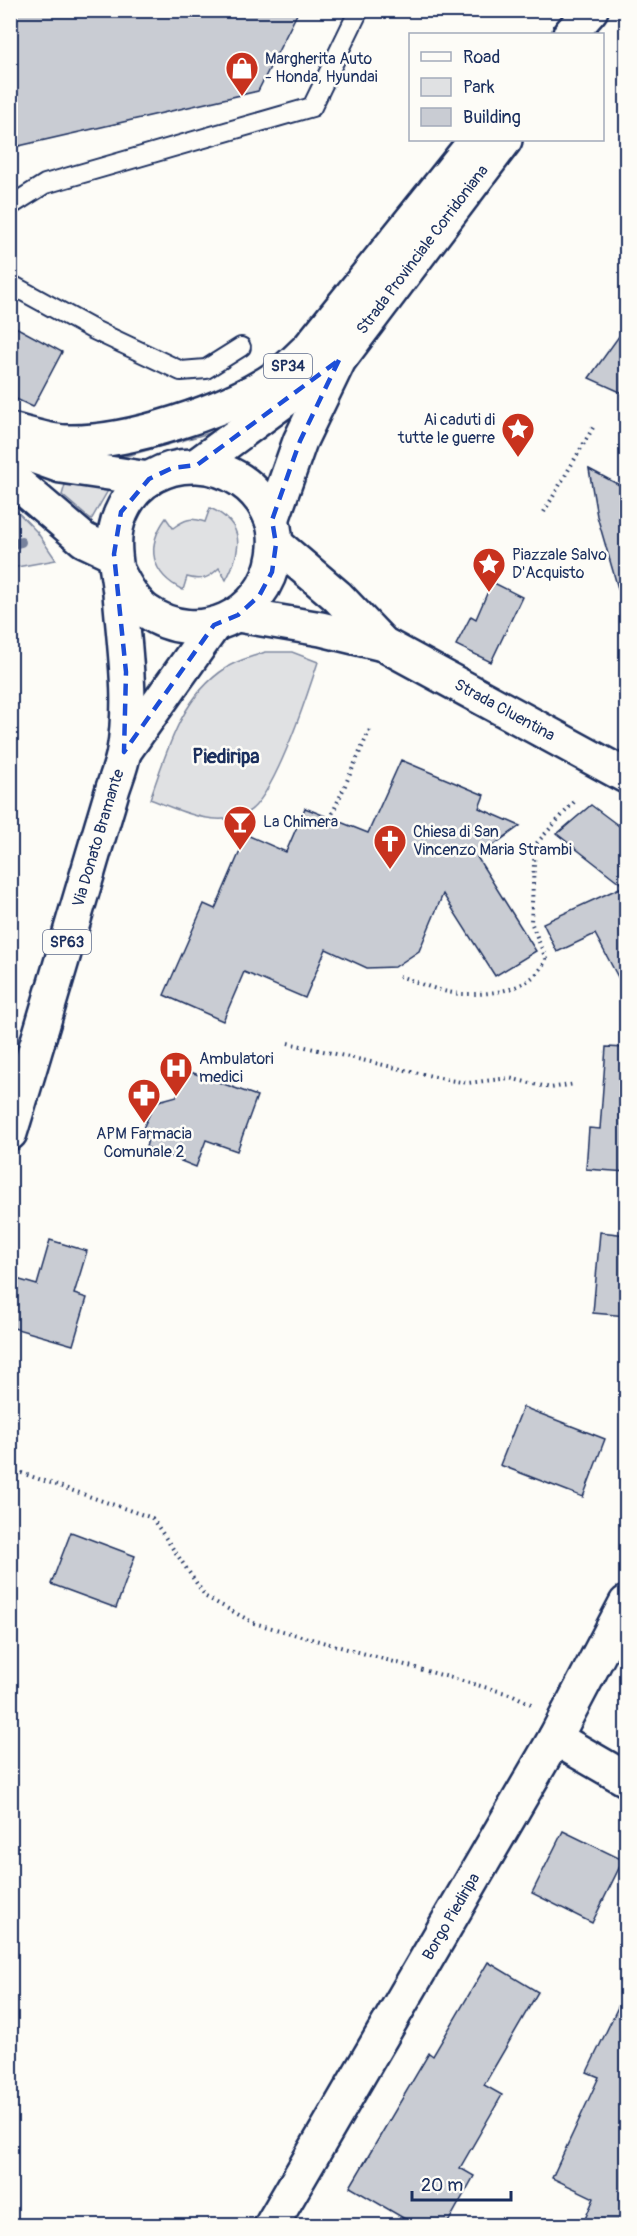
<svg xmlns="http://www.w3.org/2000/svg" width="637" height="2236" font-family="Pangolin,sans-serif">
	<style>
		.green { fill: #e0e1e3; stroke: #7e88a0; stroke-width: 1.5 }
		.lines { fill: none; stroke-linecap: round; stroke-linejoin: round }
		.stream { stroke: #76819c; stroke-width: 10 }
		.building { fill: #c9ccd3; stroke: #1b2f5e; stroke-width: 1.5 }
		.lane-casing { stroke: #1b2f5e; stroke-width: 22 }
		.street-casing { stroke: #1b2f5e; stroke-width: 38 }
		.secondary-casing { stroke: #1b2f5e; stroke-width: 38 }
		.primary-casing { stroke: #1b2f5e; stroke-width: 38 }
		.path { stroke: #1b2f5e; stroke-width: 4; stroke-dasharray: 1.5 4.5; stroke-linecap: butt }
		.lane { stroke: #fdfcf7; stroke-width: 18 }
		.street { stroke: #fdfcf7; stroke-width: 33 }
		.secondary { stroke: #fdfcf7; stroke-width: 33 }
		.primary { stroke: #fdfcf7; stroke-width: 33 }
		.marked { fill: none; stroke: #1d4ed8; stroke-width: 4.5; stroke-dasharray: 12 8; stroke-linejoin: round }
		.labels { text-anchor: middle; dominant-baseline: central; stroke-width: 5; stroke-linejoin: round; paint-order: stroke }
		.shield { fill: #fdfcf7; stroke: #5f6c8c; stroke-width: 1.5 }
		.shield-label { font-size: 15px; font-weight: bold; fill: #1b2f5e }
		.poi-label { font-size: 16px; fill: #1b2f5e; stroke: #fdfcf7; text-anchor: start }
		.street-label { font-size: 16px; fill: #1b2f5e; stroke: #fdfcf7 }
		.quarter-label { font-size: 20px; font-weight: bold; fill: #1b2f5e; stroke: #fdfcf7 }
	</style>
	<rect width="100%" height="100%" fill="#fdfcf7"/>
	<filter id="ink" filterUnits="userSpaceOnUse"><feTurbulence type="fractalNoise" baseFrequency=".0167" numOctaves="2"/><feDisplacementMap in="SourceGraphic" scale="12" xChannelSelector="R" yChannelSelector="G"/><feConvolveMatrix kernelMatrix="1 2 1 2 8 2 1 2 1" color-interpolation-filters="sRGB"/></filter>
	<g filter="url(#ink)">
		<g class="green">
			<path d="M 214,418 L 247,418 L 217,431 L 119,458 L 98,462 L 74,449 Z"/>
			<path d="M 67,478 L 110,487 L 91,520 L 62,495 Z"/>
			<path d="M 10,504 L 37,532 L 56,560 L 11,568 Z"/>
			<path d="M 210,508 C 246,524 242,550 226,580 L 219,568 C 208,579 201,581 187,577 L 183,590 C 151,574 145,547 166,518 L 173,528 C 185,519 191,517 205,522 Z"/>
			<path d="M 265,652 L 292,652 L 318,662 C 308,693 274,797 248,812 C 218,830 178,810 150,799 C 167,751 181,697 226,668 C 237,660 253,657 265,652 Z"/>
		</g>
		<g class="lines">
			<path class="stream" d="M 10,545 L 21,542"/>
		</g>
		<g class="building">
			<path d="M 10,10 L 299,10 L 258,91 L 10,148 Z"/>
			<path d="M 10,324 L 62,352 L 33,407 L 10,396 Z"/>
			<path d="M 627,325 L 627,395 L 589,378 Z"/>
			<path d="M 589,469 L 627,489 L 627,591 L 619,592 L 597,516 Z"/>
			<path d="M 492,582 L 522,597 L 491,662 L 456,645 L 471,616 L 476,619 Z"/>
			<path d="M 401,760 L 484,795 L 479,808 L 520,826 L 477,857 L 536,951 L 495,976 L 443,894 L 419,951 L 395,967 L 367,968 L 326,949 L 305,998 L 244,972 L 223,1021 L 164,995 L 204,904 L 215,909 L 247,835 L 286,852 L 305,808 L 368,833 Z"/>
			<path d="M 591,805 L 627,832 L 627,994 L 595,934 L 557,952 L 543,923 L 624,886 L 557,834 Z"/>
			<path d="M 606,1047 L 627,1048 L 627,1172 L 586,1169 L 589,1128 L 600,1129 Z"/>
			<path d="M 185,1070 L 257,1096 L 237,1151 L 206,1140 L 196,1167 L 146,1147 L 148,1139 L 140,1135 L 155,1102 L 177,1096 Z"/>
			<path d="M 600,1232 L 627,1235 L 627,1316 L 593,1313 Z"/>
			<path d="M 50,1240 L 87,1251 L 74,1294 L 87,1298 L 73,1345 L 10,1327 L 10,1277 L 37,1285 Z"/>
			<path d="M 523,1407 L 605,1439 L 583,1497 L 500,1465 Z"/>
			<path d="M 71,1532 L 135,1556 L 116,1608 L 51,1584 Z"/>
			<path d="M 563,1831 L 623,1860 L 592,1923 L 532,1893 Z"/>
			<path d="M 488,1962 L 538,1992 L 484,2085 L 502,2095 L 460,2168 L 474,2176 L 446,2226 L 417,2226 L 350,2187 L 429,2053 L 433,2056 Z"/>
			<path d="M 627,1988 L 627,2226 L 582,2226 L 594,2198 L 552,2178 L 599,2077 L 587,2072 Z"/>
		</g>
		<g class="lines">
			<defs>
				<g id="lane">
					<path d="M 10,206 L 45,184 L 312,107 L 359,10"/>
					<path d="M 10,284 L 94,330 L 181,371 L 206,369 L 241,347"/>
				</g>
				<g id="street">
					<path d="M 555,1738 L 626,1779"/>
					<path id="s1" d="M 271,2226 L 555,1738 L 626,1603"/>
				</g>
				<g id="secondary">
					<path d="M 10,448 L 61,466 L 149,479"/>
					<path d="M 10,477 L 84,540 L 114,554"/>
					<path id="s2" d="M 276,544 L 337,596 L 383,644 L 626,776"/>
					<path d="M 238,615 L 321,629 L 383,644"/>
				</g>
				<g id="primary">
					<path d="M 570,34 L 591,10"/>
					<path d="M 10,430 C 28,434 47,441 65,442 C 126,444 228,411 278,376 C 289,368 299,357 309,348 L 476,140"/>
					<path d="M 197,465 L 335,363"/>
					<path id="s3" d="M 272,520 L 300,441 L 339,360 L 505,140"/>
					<path d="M 124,752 L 214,625"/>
					<path id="s4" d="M 10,1133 C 37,1046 62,959 88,872 C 96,844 105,816 113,788 C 117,776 122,764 124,751 C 133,700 124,645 120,593 C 117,566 109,539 121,513 C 150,446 245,453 271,518 C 276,530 276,544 274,556 C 265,616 198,648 146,611 C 133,601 125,586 118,572"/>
				</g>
			</defs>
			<use href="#lane" class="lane-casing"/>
			<use href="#street" class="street-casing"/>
			<use href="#secondary" class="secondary-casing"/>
			<use href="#primary" class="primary-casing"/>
			<g class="path">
				<path d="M 544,512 L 594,426"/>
				<path d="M 330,819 L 371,727"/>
				<path d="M 399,976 C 418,982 441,993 462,994 C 492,995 534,990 546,959 L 531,922 L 535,845 L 576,800"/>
				<path d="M 288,1043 L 449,1080 L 468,1083 L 509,1078 L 551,1088 L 575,1084"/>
				<path d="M 10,1469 L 152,1518 L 206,1597 L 254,1623 L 513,1695 L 535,1706"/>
			</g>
			<use href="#lane" class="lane"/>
			<use href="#street" class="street"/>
			<use href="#secondary" class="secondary"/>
			<use href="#primary" class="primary"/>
		</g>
	</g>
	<path class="marked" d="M 339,360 L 300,441 L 272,520 L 276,544 L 272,572 L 259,596 L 238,615 L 214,625 L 124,752 L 126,672 L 114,554 L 121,512 L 149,479 L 172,468 L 197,465 Z"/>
	<defs>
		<symbol id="shop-pin" viewBox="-11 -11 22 30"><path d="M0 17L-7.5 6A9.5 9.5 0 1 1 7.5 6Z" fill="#c8321e" stroke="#fdfcf7"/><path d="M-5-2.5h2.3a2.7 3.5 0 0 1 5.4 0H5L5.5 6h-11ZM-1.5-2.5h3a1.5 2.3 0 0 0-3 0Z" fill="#fff"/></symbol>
		<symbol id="sight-pin" viewBox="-11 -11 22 30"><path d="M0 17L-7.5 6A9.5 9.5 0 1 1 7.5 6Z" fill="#c8321e" stroke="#fdfcf7"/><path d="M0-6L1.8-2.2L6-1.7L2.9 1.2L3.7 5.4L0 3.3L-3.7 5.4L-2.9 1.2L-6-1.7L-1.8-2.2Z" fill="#fff"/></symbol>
		<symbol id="bar-pin" viewBox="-11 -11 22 30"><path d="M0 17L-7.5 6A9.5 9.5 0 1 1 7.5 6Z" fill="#c8321e" stroke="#fdfcf7"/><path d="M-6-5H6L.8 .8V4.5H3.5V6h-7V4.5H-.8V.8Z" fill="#fff"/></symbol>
		<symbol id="church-pin" viewBox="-11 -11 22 30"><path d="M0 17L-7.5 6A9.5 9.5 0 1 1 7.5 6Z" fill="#c8321e" stroke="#fdfcf7"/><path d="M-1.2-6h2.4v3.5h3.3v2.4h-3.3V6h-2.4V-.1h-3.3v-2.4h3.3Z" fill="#fff"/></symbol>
		<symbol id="hospital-pin" viewBox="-11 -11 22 30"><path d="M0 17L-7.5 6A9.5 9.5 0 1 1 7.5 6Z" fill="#c8321e" stroke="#fdfcf7"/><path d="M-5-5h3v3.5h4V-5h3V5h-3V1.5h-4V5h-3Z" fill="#fff"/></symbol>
		<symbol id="pharmacy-pin" viewBox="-11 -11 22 30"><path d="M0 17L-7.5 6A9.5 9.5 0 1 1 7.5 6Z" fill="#c8321e" stroke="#fdfcf7"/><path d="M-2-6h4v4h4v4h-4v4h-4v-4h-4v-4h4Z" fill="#fff"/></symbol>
	</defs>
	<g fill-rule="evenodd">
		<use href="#shop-pin" x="223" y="49" width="38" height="52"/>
		<use href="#sight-pin" x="499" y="410" width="38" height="52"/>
		<use href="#sight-pin" x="470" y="545" width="38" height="52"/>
		<use href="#bar-pin" x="221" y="803" width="38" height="52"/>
		<use href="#church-pin" x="371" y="822" width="38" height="52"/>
		<use href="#hospital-pin" x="157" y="1049" width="38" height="52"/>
		<use href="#pharmacy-pin" x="125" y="1076" width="38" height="52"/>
	</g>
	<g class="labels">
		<g class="shield">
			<rect x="264" y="354" width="48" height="24" rx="4.5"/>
			<rect x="43" y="930" width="48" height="24" rx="4.5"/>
		</g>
		<g class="shield-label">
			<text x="288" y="366">SP34</text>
			<text x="67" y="942">SP63</text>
		</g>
		<g class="poi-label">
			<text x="265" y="59">Margherita Auto<tspan x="265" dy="18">- Honda, Hyundai</tspan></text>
			<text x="495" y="420" text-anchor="end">Ai caduti di<tspan x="495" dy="18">tutte le guerre</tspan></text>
			<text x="512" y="555">Piazzale Salvo<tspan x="512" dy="18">D'Acquisto</tspan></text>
			<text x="263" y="822">La Chimera</text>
			<text x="413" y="832">Chiesa di San<tspan x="413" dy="18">Vincenzo Maria Strambi</tspan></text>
			<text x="199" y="1059">Ambulatori<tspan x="199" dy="18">medici</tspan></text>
			<text x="144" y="1134" text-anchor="middle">APM Farmacia<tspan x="144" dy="18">Comunale 2</tspan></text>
		</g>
		<g class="street-label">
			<text stroke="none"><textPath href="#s3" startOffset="312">Strada Provinciale Corridoniana</textPath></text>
			<text stroke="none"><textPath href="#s2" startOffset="285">Strada Cluentina</textPath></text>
			<text stroke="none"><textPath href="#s4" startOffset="308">Via Donato Bramante</textPath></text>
			<text stroke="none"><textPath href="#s1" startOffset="358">Borgo Piediripa</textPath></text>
		</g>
		<g class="quarter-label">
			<text x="226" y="756">Piediripa</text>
		</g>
	</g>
	<rect width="637" height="2236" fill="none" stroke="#fdfcf7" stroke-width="36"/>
	<rect x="18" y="18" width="601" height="2200" fill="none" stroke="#1b2f5e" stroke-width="2" filter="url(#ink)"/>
	<rect x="409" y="33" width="195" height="108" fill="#fdfcf7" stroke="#a3aaba" stroke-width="1.5"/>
	<rect x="421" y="52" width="30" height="9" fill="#fdfcf7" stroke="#a3aaba" stroke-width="1.5"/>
	<text x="463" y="63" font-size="18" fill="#1b2f5e">Road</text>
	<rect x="421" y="78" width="30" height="18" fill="#e0e1e3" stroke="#a3aaba" stroke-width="1.5"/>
	<text x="463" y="93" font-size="18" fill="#1b2f5e">Park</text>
	<rect x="421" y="108" width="30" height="18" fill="#c9ccd3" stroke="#a3aaba" stroke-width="1.5"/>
	<text x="463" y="123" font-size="18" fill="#1b2f5e">Building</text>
	<path d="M412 2191v9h99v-9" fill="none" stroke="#1b2f5e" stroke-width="3"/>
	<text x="421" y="2191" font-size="18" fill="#1b2f5e" stroke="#fdfcf7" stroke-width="4.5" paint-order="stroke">20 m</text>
</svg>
